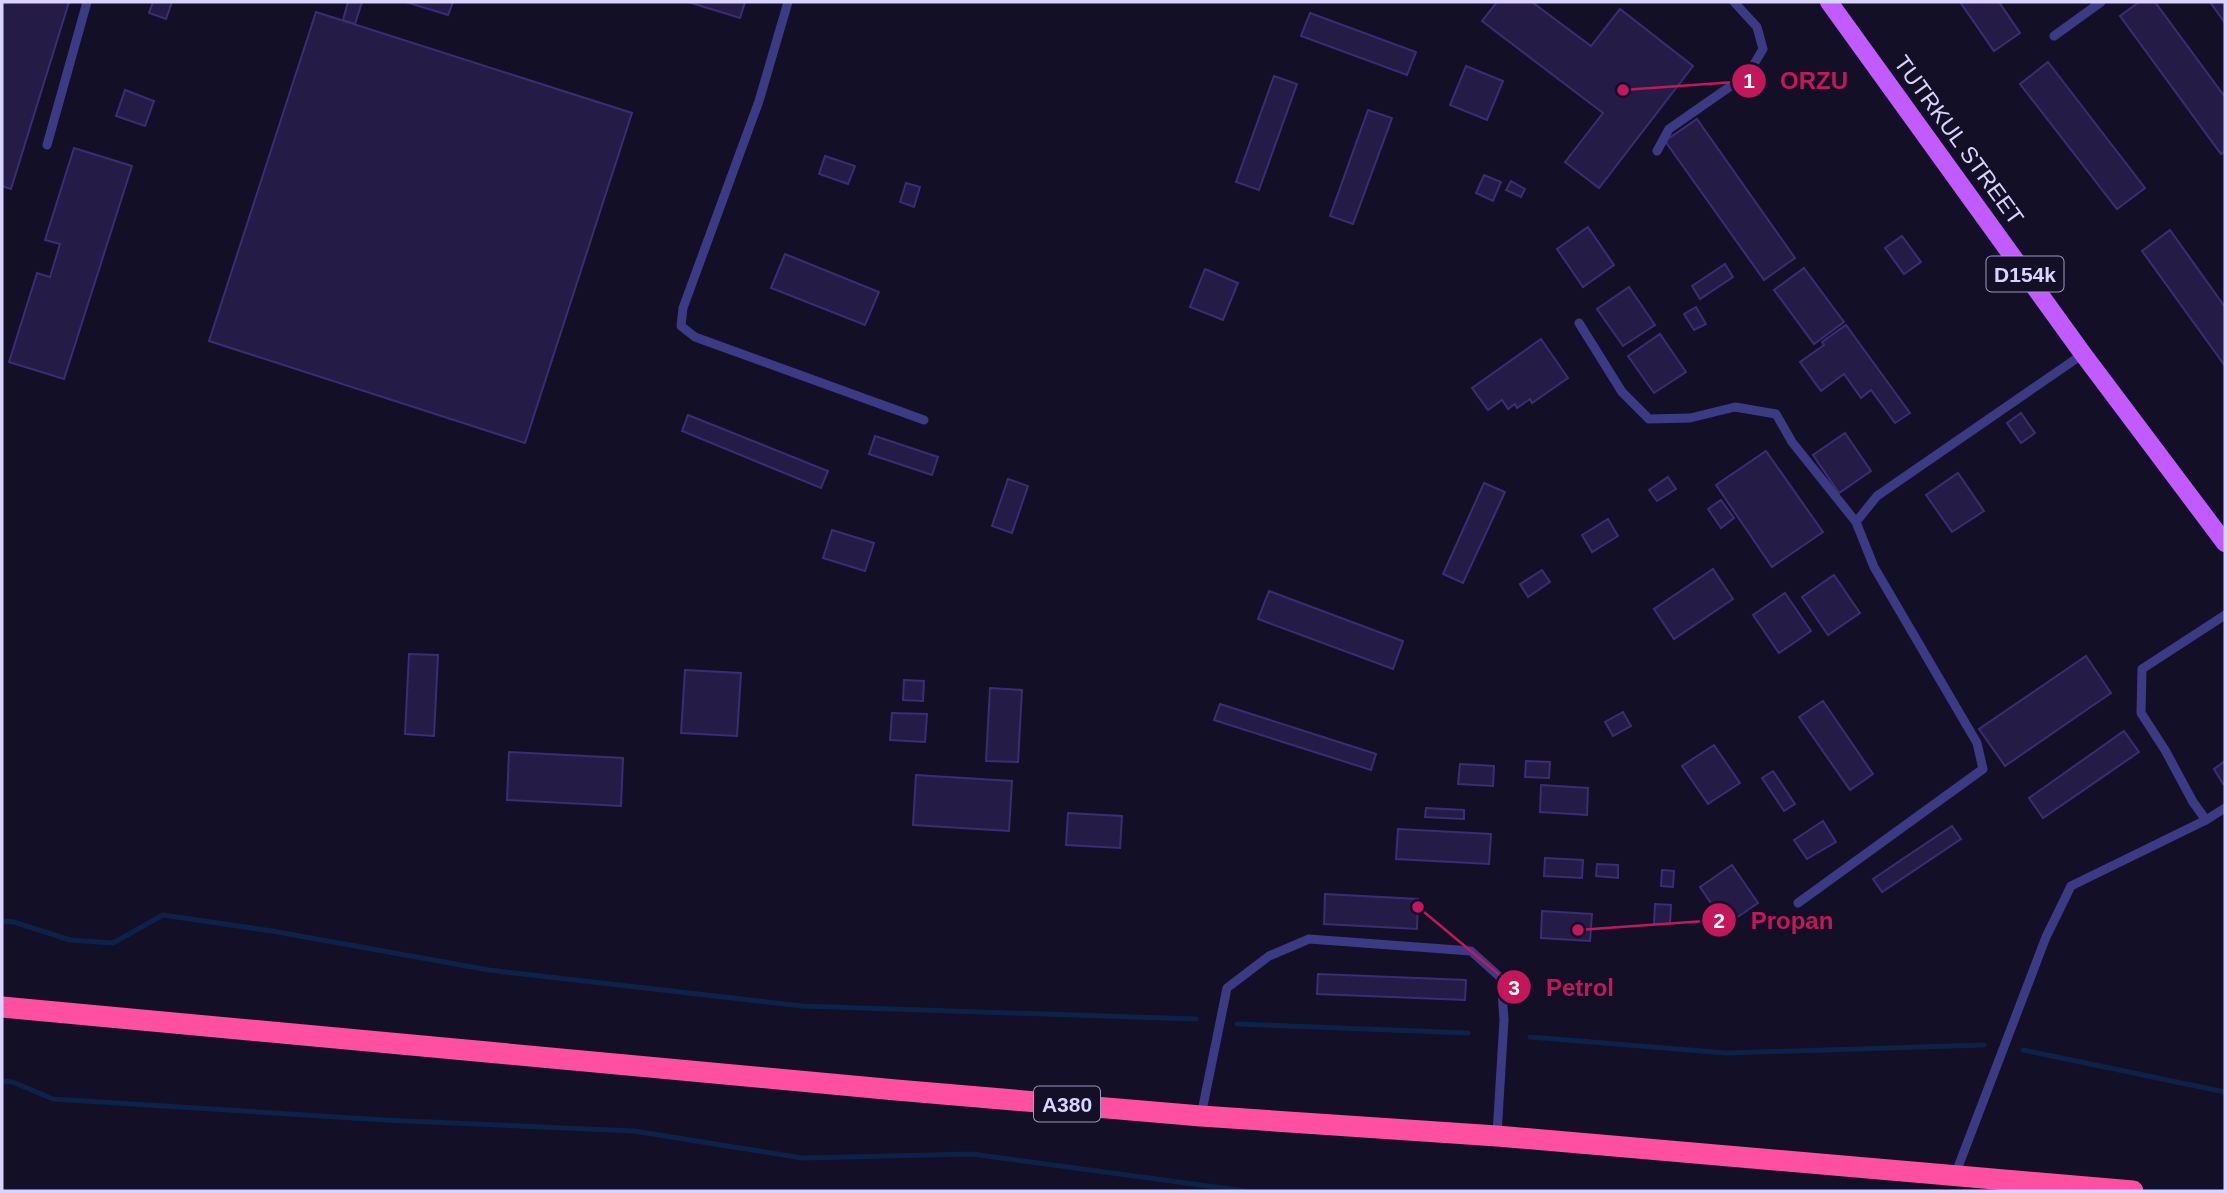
<svg xmlns="http://www.w3.org/2000/svg" width="2227" height="1193" font-family="Arial,sans-serif">
	<style>
		.lines { fill: none; stroke-linecap: round; stroke-linejoin: round }
		.stream { stroke: #0c2248; stroke-width: 5 }
		.building { fill: #241b47; stroke: #3b2d73; stroke-width: 2 }
		.lane { stroke: #3d3a85; stroke-width: 9 }
		.primary { stroke: #c25bff; stroke-width: 18 }
		.highway { stroke: #ff4fa3; stroke-width: 21 }
		.labels { text-anchor: middle; dominant-baseline: central; stroke-width: 7; stroke-linejoin: round; paint-order: stroke }
		.shield { fill: #130f26; stroke: #9e99be; stroke-width: 2 }
		.shield-label { font-size: 21px; font-weight: bold; fill: #d9d4ff }
		.street-label { font-size: 23px; fill: #d9d4ff; stroke: #130f26 }
		.leader { fill: none; stroke: #c2185b; stroke-width: 2.5 }
		.callout-dot { fill: #c2185b; stroke: #130f26; stroke-width: 2.5 }
		.mark-label { font-size: 21px; text-anchor: middle; font-weight: bold; fill: #fff }
		.callout-label { font-size: 24px; text-anchor: middle; font-weight: bold; fill: #c2185b; stroke: #130f26; stroke-width: 7; stroke-linejoin: round; paint-order: stroke }
	</style>
	<rect width="100%" height="100%" fill="#130f26"/>
	<g class="lines">
		<g class="stream">
			<path d="M 2,921 L 14,922 L 70,940 L 113,943 L 163,915 L 272,931 L 489,970 L 802,1006 L 1196,1019"/>
			<path d="M 1237,1024 L 1468,1033"/>
			<path d="M 1530,1037 L 1726,1053 L 1984,1045"/>
			<path d="M 2023,1050 L 2225,1092"/>
			<path d="M 2,1081 L 13,1082 L 53,1099 L 385,1120 L 634,1131 L 802,1158 L 972,1154 L 1245,1191"/>
		</g>
	</g>
	<g class="building">
		<path d="M 2,2 L 69,2 L 11,189 L 2,186 Z"/>
		<path d="M 153,2 L 172,2 L 166,19 L 149,13 Z"/>
		<path d="M 348,2 L 362,2 L 355,24 L 343,20 Z"/>
		<path d="M 406,2 L 453,2 L 448,15 Z"/>
		<path d="M 688,2 L 745,2 L 740,18 Z"/>
		<path d="M 1497,2 L 1532,2 L 1591,46 L 1620,9 L 1693,66 L 1599,188 L 1565,162 L 1603,113 L 1482,21 Z"/>
		<path d="M 1960,2 L 1999,2 L 2020,33 L 1994,51 Z"/>
		<path d="M 2139,2 L 2155,2 L 2225,97 L 2225,151 L 2221,154 L 2120,16 Z"/>
		<path d="M 2210,2 L 2225,2 L 2225,23 Z"/>
		<path d="M 316,12 L 632,113 L 525,443 L 209,341 Z"/>
		<path d="M 1310,13 L 1416,52 L 1407,75 L 1301,36 Z"/>
		<path d="M 2048,62 L 2145,188 L 2117,209 L 2020,84 Z"/>
		<path d="M 1466,66 L 1503,81 L 1487,120 L 1450,105 Z"/>
		<path d="M 1274,76 L 1297,84 L 1259,190 L 1236,182 Z"/>
		<path d="M 125,90 L 154,101 L 145,126 L 116,116 Z"/>
		<path d="M 1368,110 L 1392,118 L 1353,224 L 1330,216 Z"/>
		<path d="M 1697,119 L 1795,258 L 1764,280 L 1665,141 Z"/>
		<path d="M 74,148 L 132,166 L 64,379 L 9,362 L 37,273 L 50,277 L 60,244 L 45,240 Z"/>
		<path d="M 825,156 L 855,166 L 848,184 L 819,174 Z"/>
		<path d="M 1484,175 L 1501,182 L 1493,201 L 1476,193 Z"/>
		<path d="M 1511,181 L 1525,189 L 1521,197 L 1506,190 Z"/>
		<path d="M 906,183 L 920,187 L 914,207 L 900,202 Z"/>
		<path d="M 1588,227 L 1614,265 L 1583,287 L 1557,249 Z"/>
		<path d="M 2170,230 L 2225,307 L 2225,366 L 2142,251 Z"/>
		<path d="M 1902,236 L 1921,262 L 1904,274 L 1885,248 Z"/>
		<path d="M 785,254 L 879,292 L 865,325 L 771,288 Z"/>
		<path d="M 1725,264 L 1733,277 L 1700,299 L 1692,286 Z"/>
		<path d="M 1804,268 L 1844,322 L 1814,344 L 1774,290 Z"/>
		<path d="M 1205,269 L 1238,283 L 1223,320 L 1190,307 Z"/>
		<path d="M 1629,287 L 1655,325 L 1623,346 L 1597,309 Z"/>
		<path d="M 1696,307 L 1706,324 L 1694,330 L 1684,314 Z"/>
		<path d="M 1846,325 L 1910,413 L 1895,423 L 1871,390 L 1861,398 L 1844,374 L 1821,391 L 1800,362 L 1824,345 L 1822,342 Z"/>
		<path d="M 1660,334 L 1686,372 L 1654,393 L 1628,356 Z"/>
		<path d="M 1541,339 L 1568,378 L 1532,403 L 1530,399 L 1517,408 L 1515,404 L 1508,409 L 1502,400 L 1488,410 L 1472,388 Z"/>
		<path d="M 2021,413 L 2035,433 L 2021,443 L 2007,423 Z"/>
		<path d="M 688,415 L 828,471 L 821,488 L 682,431 Z"/>
		<path d="M 1845,433 L 1871,471 L 1839,493 L 1813,455 Z"/>
		<path d="M 875,436 L 938,457 L 932,475 L 869,454 Z"/>
		<path d="M 1766,451 L 1823,532 L 1772,567 L 1716,485 Z"/>
		<path d="M 1958,473 L 1984,511 L 1952,532 L 1926,495 Z"/>
		<path d="M 1668,477 L 1676,489 L 1657,501 L 1649,490 Z"/>
		<path d="M 1008,479 L 1028,486 L 1012,533 L 992,526 Z"/>
		<path d="M 1484,483 L 1505,492 L 1463,583 L 1443,574 Z"/>
		<path d="M 1721,500 L 1734,518 L 1721,528 L 1708,509 Z"/>
		<path d="M 1608,519 L 1618,536 L 1592,552 L 1582,535 Z"/>
		<path d="M 832,530 L 874,543 L 865,571 L 823,558 Z"/>
		<path d="M 1713,569 L 1733,599 L 1674,639 L 1654,609 Z"/>
		<path d="M 1542,570 L 1550,582 L 1528,597 L 1520,584 Z"/>
		<path d="M 1834,575 L 1860,613 L 1828,635 L 1802,597 Z"/>
		<path d="M 1269,591 L 1403,641 L 1393,669 L 1258,619 Z"/>
		<path d="M 1785,593 L 1811,631 L 1779,653 L 1753,615 Z"/>
		<path d="M 409,654 L 438,655 L 434,736 L 405,734 Z"/>
		<path d="M 2086,656 L 2111,693 L 2005,766 L 1979,729 Z"/>
		<path d="M 685,670 L 741,673 L 737,736 L 681,733 Z"/>
		<path d="M 904,680 L 924,681 L 923,701 L 903,700 Z"/>
		<path d="M 990,688 L 1022,690 L 1018,762 L 986,761 Z"/>
		<path d="M 1823,701 L 1873,774 L 1850,790 L 1799,717 Z"/>
		<path d="M 1220,704 L 1376,754 L 1371,770 L 1214,720 Z"/>
		<path d="M 1623,712 L 1631,726 L 1613,736 L 1605,722 Z"/>
		<path d="M 892,713 L 927,714 L 925,742 L 890,740 Z"/>
		<path d="M 2124,731 L 2139,752 L 2043,818 L 2029,798 Z"/>
		<path d="M 1714,745 L 1740,783 L 1708,804 L 1682,766 Z"/>
		<path d="M 509,752 L 623,758 L 621,806 L 507,800 Z"/>
		<path d="M 1526,761 L 1550,762 L 1549,778 L 1525,777 Z"/>
		<path d="M 2225,761 L 2225,782 L 2223,784 L 2214,769 Z"/>
		<path d="M 1460,764 L 1494,766 L 1493,786 L 1458,784 Z"/>
		<path d="M 1773,771 L 1795,804 L 1784,811 L 1762,778 Z"/>
		<path d="M 916,775 L 1012,781 L 1009,831 L 913,825 Z"/>
		<path d="M 1541,785 L 1588,788 L 1587,815 L 1540,812 Z"/>
		<path d="M 1426,808 L 1464,810 L 1464,819 L 1425,817 Z"/>
		<path d="M 1068,813 L 1122,816 L 1120,848 L 1066,845 Z"/>
		<path d="M 1823,821 L 1836,842 L 1807,859 L 1794,840 Z"/>
		<path d="M 1952,826 L 1961,839 L 1882,892 L 1873,879 Z"/>
		<path d="M 1398,829 L 1491,834 L 1489,864 L 1396,859 Z"/>
		<path d="M 1545,858 L 1583,860 L 1582,878 L 1544,876 Z"/>
		<path d="M 1597,864 L 1618,865 L 1618,878 L 1596,876 Z"/>
		<path d="M 1732,865 L 1758,903 L 1726,925 L 1700,887 Z"/>
		<path d="M 1662,870 L 1674,871 L 1673,887 L 1661,886 Z"/>
		<path d="M 1325,894 L 1418,899 L 1417,929 L 1324,924 Z"/>
		<path d="M 1655,904 L 1671,905 L 1670,924 L 1654,924 Z"/>
		<path d="M 1542,911 L 1592,914 L 1590,941 L 1541,938 Z"/>
		<path d="M 1318,974 L 1466,980 L 1465,1000 L 1317,994 Z"/>
	</g>
	<g class="lines">
		<g class="lane">
			<path d="M 788,2 L 759,101 L 683,308 L 681,326 L 695,337 L 924,420"/>
			<path d="M 2054,36 L 2101,2"/>
			<path d="M 47,145 L 87,2"/>
			<path d="M 1657,151 L 1669,129 L 1748,74 L 1763,49 L 1757,27 L 1734,2"/>
			<path d="M 1579,323 L 1622,392 L 1649,419 L 1690,418 L 1735,407 L 1776,414 L 1792,442 L 1856,522"/>
			<path d="M 2206,820 L 2225,808"/>
			<path d="M 1798,903 L 1983,769 L 1977,743 L 1874,567 L 1856,522 L 1877,496 L 2083,354"/>
			<path d="M 1201,1116 L 1227,988 L 1269,956 L 1309,939 L 1471,951 L 1501,978 L 1504,1020 L 1497,1134"/>
			<path d="M 1955,1175 L 2046,937 L 2071,886 L 2206,820 L 2193,802 L 2165,750 L 2141,713 L 2142,669 L 2225,615"/>
		</g>
		<path class="primary" d="M 1829,2 L 2083,354 L 2225,543"/>
		<path class="highway" d="M 2,1007 L 896,1090 L 1201,1116 L 1497,1136 L 2133,1191"/>
	</g>
	<g class="labels">
		<g class="shield">
			<rect x="1986.5" y="256.5" width="77" height="35" rx="5"/>
			<rect x="1034" y="1086.5" width="66" height="35" rx="5"/>
		</g>
		<g class="shield-label">
			<text x="2025" y="274">D154k</text>
			<text x="1067" y="1104">A380</text>
		</g>
		<g class="street-label">
			<text transform="translate(1959 140) rotate(54)">TUTRKUL STREET</text>
		</g>
	</g>
	<path class="leader" d="M1623 90L1749 81M1578 930L1719 920M1418 907L1514 987"/>
	<g class="callout-dot">
		<circle cx="1623" cy="90" r="7"/>
		<circle cx="1578" cy="930" r="7"/>
		<circle cx="1418" cy="907" r="7"/>
		<circle cx="1749" cy="81" r="18"/>
		<circle cx="1719" cy="920" r="18"/>
		<circle cx="1514" cy="987" r="18"/>
	</g>
	<g class="mark-label">
		<text x="1749" y="88">1</text>
		<text x="1719" y="928">2</text>
		<text x="1514" y="995">3</text>
	</g>
	<g class="callout-label">
		<text x="1814" y="89">ORZU</text>
		<text x="1792" y="929">Propan</text>
		<text x="1580" y="996">Petrol</text>
	</g>
	<rect width="2227" height="1193" fill="none" stroke="#d9d4ff" stroke-width="7"/>
</svg>
